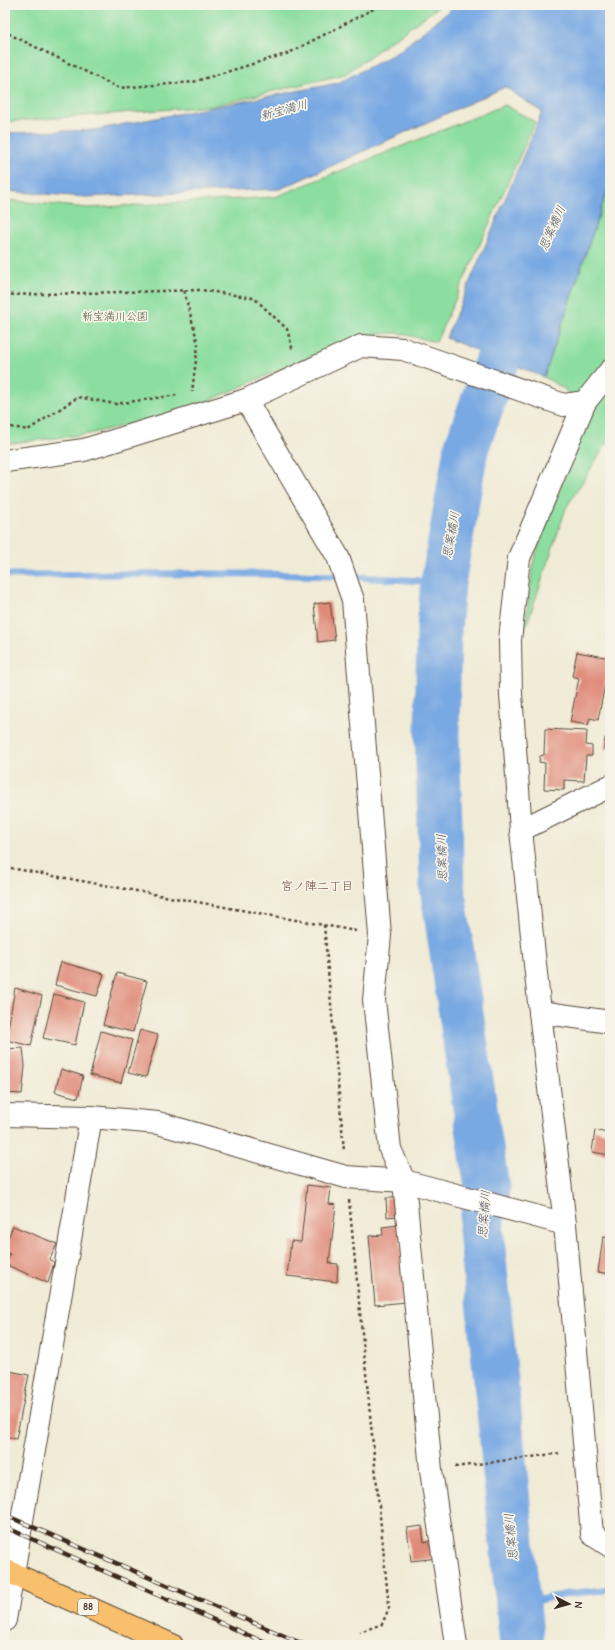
<svg xmlns="http://www.w3.org/2000/svg" width="615" height="1650" font-family="'Comic Neue','Klee One',sans-serif">
	<style>
		.green { fill: #8cdea0; stroke: #64845f }
		.water { fill: #79a9e3; stroke: #5a6a80 }
		.lines { fill: none; stroke-linecap: round; stroke-linejoin: round }
		.stream { stroke: #79a9e3; stroke-width: 7 }
		.river { stroke: #79a9e3; stroke-width: 45 }
		.building { fill: #e08b79 }
		.street-casing { stroke: #564739; stroke-width: 24 }
		.primary-casing { stroke: #564739; stroke-width: 24 }
		.path { stroke: #564739; stroke-width: 2.5; stroke-dasharray: 3 3; stroke-linecap: butt }
		.street { stroke: #fff; stroke-width: 22 }
		.primary { stroke: #f8bf6c; stroke-width: 22 }
		.rail-casing { stroke: #3b2a1e; stroke-width: 4.5 }
		.rail { stroke: #f7f3e8; stroke-width: 3; stroke-dasharray: 9; stroke-linecap: butt }
		.labels { text-anchor: middle; dominant-baseline: central; stroke-width: 3.5; stroke-linejoin: round; paint-order: stroke }
		.shield { fill: #f7f3e8; stroke: #73665b; stroke-width: 1 }
		.shield-label { font-size: 10px; font-weight: bold; fill: #3b2a1e }
		.park-label { font-size: 11px; fill: #4f573e; stroke: #f7f3e8 }
		.water-label { font-size: 12px; font-style: italic; fill: #515663; stroke: #f7f3e8 }
		.neighbourhood-label { font-size: 12px; fill: #754c3e; stroke: #f7f3e8 }
	</style>
	<rect width="100%" height="100%" fill="#f7f3e8"/>
	<filter id="ink" filterUnits="userSpaceOnUse"><feTurbulence type="fractalNoise" baseFrequency=".025" numOctaves="2"/><feDisplacementMap in="SourceGraphic" scale="8" xChannelSelector="R" yChannelSelector="G"/><feConvolveMatrix kernelMatrix="1 2 1 2 8 2 1 2 1" color-interpolation-filters="sRGB"/></filter>
	<filter id="wash" filterUnits="userSpaceOnUse"><feTurbulence type="fractalNoise" baseFrequency=".012" numOctaves="4" result="noise"/><feDisplacementMap in="SourceGraphic" scale="16" xChannelSelector="R" yChannelSelector="G"/><feGaussianBlur stdDeviation="0.9" result="paint"/><feColorMatrix in="noise" values="0 0 0 0 0 0 0 0 0 0 0 0 0 0 0 0 0 1.4 0 .05"/><feComposite in="paint" operator="in"/></filter>
	<g filter="url(#wash)">
		<rect width="100%" height="100%" fill="#f0ebd5"/>
		<g class="green">
			<path d="M 5,5 L 441,5 L 345,74 L 212,106 L 5,122 Z"/>
			<path d="M 505,105 L 535,122 L 436,342 L 398,333 L 359,335 L 188,410 L 89,434 L 5,444 L 5,200 L 88,208 L 275,197 Z"/>
			<path d="M 610,182 L 610,438 L 566,508 L 524,633 L 534,559 L 588,414 L 563,388 L 544,377 Z"/>
		</g>
		<path class="water" d="M 456,5 L 610,5 L 610,182 L 544,377 L 446,338 L 542,112 L 505,87 L 280,189 L 86,197 L 5,191 L 5,133 L 94,130 L 338,83 L 398,52 Z"/>
		<g class="lines">
			<g class="stream">
				<path d="M 5,575 C 151,574 297,570 443,583"/>
				<path d="M 517,1605 L 567,1594 L 603,1590 L 610,1588"/>
			</g>
			<path class="river" d="M 519,301 L 513,316 L 466,449 L 443,583 L 439,630 L 437,734 L 442,886 L 487,1188 L 481,1229 L 522,1645"/>
		</g>
		<g id="blocks">
			<g class="building">
				<path d="M 330,602 L 335,640 L 318,642 L 314,604 Z"/>
				<path d="M 577,652 L 610,658 L 598,720 L 590,718 L 588,725 L 570,722 L 579,678 L 572,676 Z"/>
				<path d="M 545,729 L 587,731 L 586,745 L 592,746 L 592,756 L 586,756 L 584,781 L 564,780 L 564,790 L 544,789 L 545,763 L 539,762 L 540,756 L 544,755 Z"/>
				<path d="M 605,738 L 610,738 L 610,750 L 604,749 Z"/>
				<path d="M 61,962 L 104,974 L 97,996 L 55,985 Z"/>
				<path d="M 117,973 L 147,981 L 133,1032 L 103,1025 Z"/>
				<path d="M 15,988 L 42,996 L 31,1046 L 6,1040 Z"/>
				<path d="M 54,994 L 84,1002 L 75,1045 L 43,1038 Z"/>
				<path d="M 140,1030 L 158,1035 L 146,1077 L 128,1073 Z"/>
				<path d="M 101,1031 L 132,1040 L 121,1083 L 90,1075 Z"/>
				<path d="M 23,1048 L 25,1066 L 22,1094 L 5,1093 L 5,1049 Z"/>
				<path d="M 61,1069 L 83,1076 L 78,1098 L 55,1092 Z"/>
				<path d="M 595,1130 L 610,1134 L 610,1155 L 592,1152 Z"/>
				<path d="M 307,1185 L 331,1188 L 329,1204 L 336,1205 L 329,1263 L 338,1264 L 337,1282 L 287,1276 L 291,1241 L 301,1242 Z"/>
				<path d="M 386,1198 L 397,1198 L 398,1216 L 387,1217 Z"/>
				<path d="M 399,1225 L 406,1302 L 375,1305 L 369,1236 L 383,1235 L 382,1227 Z"/>
				<path d="M 13,1226 L 57,1244 L 50,1259 L 54,1263 L 48,1283 L 7,1265 L 10,1254 L 5,1252 L 5,1245 Z"/>
				<path d="M 603,1237 L 610,1238 L 610,1274 L 598,1272 Z"/>
				<path d="M 5,1370 L 29,1375 L 16,1439 L 5,1436 Z"/>
				<path d="M 422,1526 L 424,1542 L 436,1540 L 438,1558 L 411,1561 L 407,1528 Z"/>
			</g>
		</g>
	</g>
	<g filter="url(#ink)">
		<use href="#blocks" fill-opacity="0" stroke="#564739" stroke-width="1"/>
		<g class="lines">
			<defs>
				<g id="street">
					<path d="M 246,400 L 338,557 L 353,600 L 380,935 L 374,1000 L 390,1149 L 404,1181 L 431,1470 L 456,1645"/>
					<path d="M 5,461 L 84,450 L 246,400 L 361,346 L 403,349 L 564,405 L 585,402 L 610,371"/>
					<path d="M 610,786 L 521,830 L 540,1012 L 565,1224 L 592,1534 L 610,1546"/>
					<path d="M 521,830 L 511,694 L 510,640 L 519,558 L 585,402"/>
					<path d="M 540,1012 L 610,1022"/>
					<path d="M 5,1115 L 91,1117 L 158,1123 L 346,1177 L 404,1181 L 565,1224"/>
					<path d="M 5,1620 L 91,1117"/>
				</g>
				<path id="primary" d="M 5,1570 L 172,1645"/>
			</defs>
			<use href="#street" class="street-casing"/>
			<use href="#primary" class="primary-casing"/>
			<g class="path">
				<path d="M 5,29 L 7,33 L 119,88 L 193,82 L 289,53 L 381,5"/>
				<path d="M 184,291 L 198,344 L 192,392"/>
				<path d="M 5,295 L 201,290 L 254,298 L 287,329 L 293,351"/>
				<path d="M 5,426 L 28,430 L 78,397 L 115,404 L 177,395"/>
				<path d="M 5,867 L 356,931"/>
				<path d="M 324,925 L 344,1151"/>
				<path d="M 349,1200 L 389,1608 L 382,1624 L 360,1632"/>
				<path d="M 455,1467 L 561,1453"/>
			</g>
			<use href="#street" class="street"/>
			<use href="#primary" class="primary"/>
			<defs>
				<g id="rail">
					<path d="M 5,1515 L 305,1645"/>
					<path d="M 5,1527 L 270,1645"/>
				</g>
			</defs>
			<use href="#rail" class="rail-casing"/>
			<use href="#rail" class="rail"/>
		</g>
	</g>
	<g class="labels">
		<rect class="shield" x="78" y="1599" width="20" height="16" rx="3"/>
		<g class="shield-label">
			<text x="88" y="1607">88</text>
		</g>
		<g class="park-label">
			<text x="115" y="316">新宝満川公園</text>
		</g>
		<g class="water-label">
			<text transform="translate(284 110) rotate(-15)">新宝満川</text>
			<text transform="translate(552 228) rotate(-66)">思案橋川</text>
			<text transform="translate(451 535) rotate(-80)">思案橋川</text>
			<text transform="translate(442 858) rotate(-92)">思案橋川</text>
			<text transform="translate(484 1214) rotate(-86)">思案橋川</text>
			<text transform="translate(511 1537) rotate(-96)">思案橋川</text>
		</g>
		<g class="neighbourhood-label">
			<text x="317" y="886">宮ノ陣二丁目</text>
		</g>
	</g>
	<rect width="615" height="1650" fill="none" stroke="#f7f3e8" stroke-width="20"/>
	<g transform="translate(569 1604) rotate(96)" stroke="#f7f3e8" stroke-width="3" paint-order="stroke">
	<path d="M0-3L7 15L0 10L-7 15Z" fill="#3b2a1e"/>
	<text y="-6" font-size="11" font-weight="bold" text-anchor="middle" fill="#3b2a1e">N</text>
	</g>
</svg>
